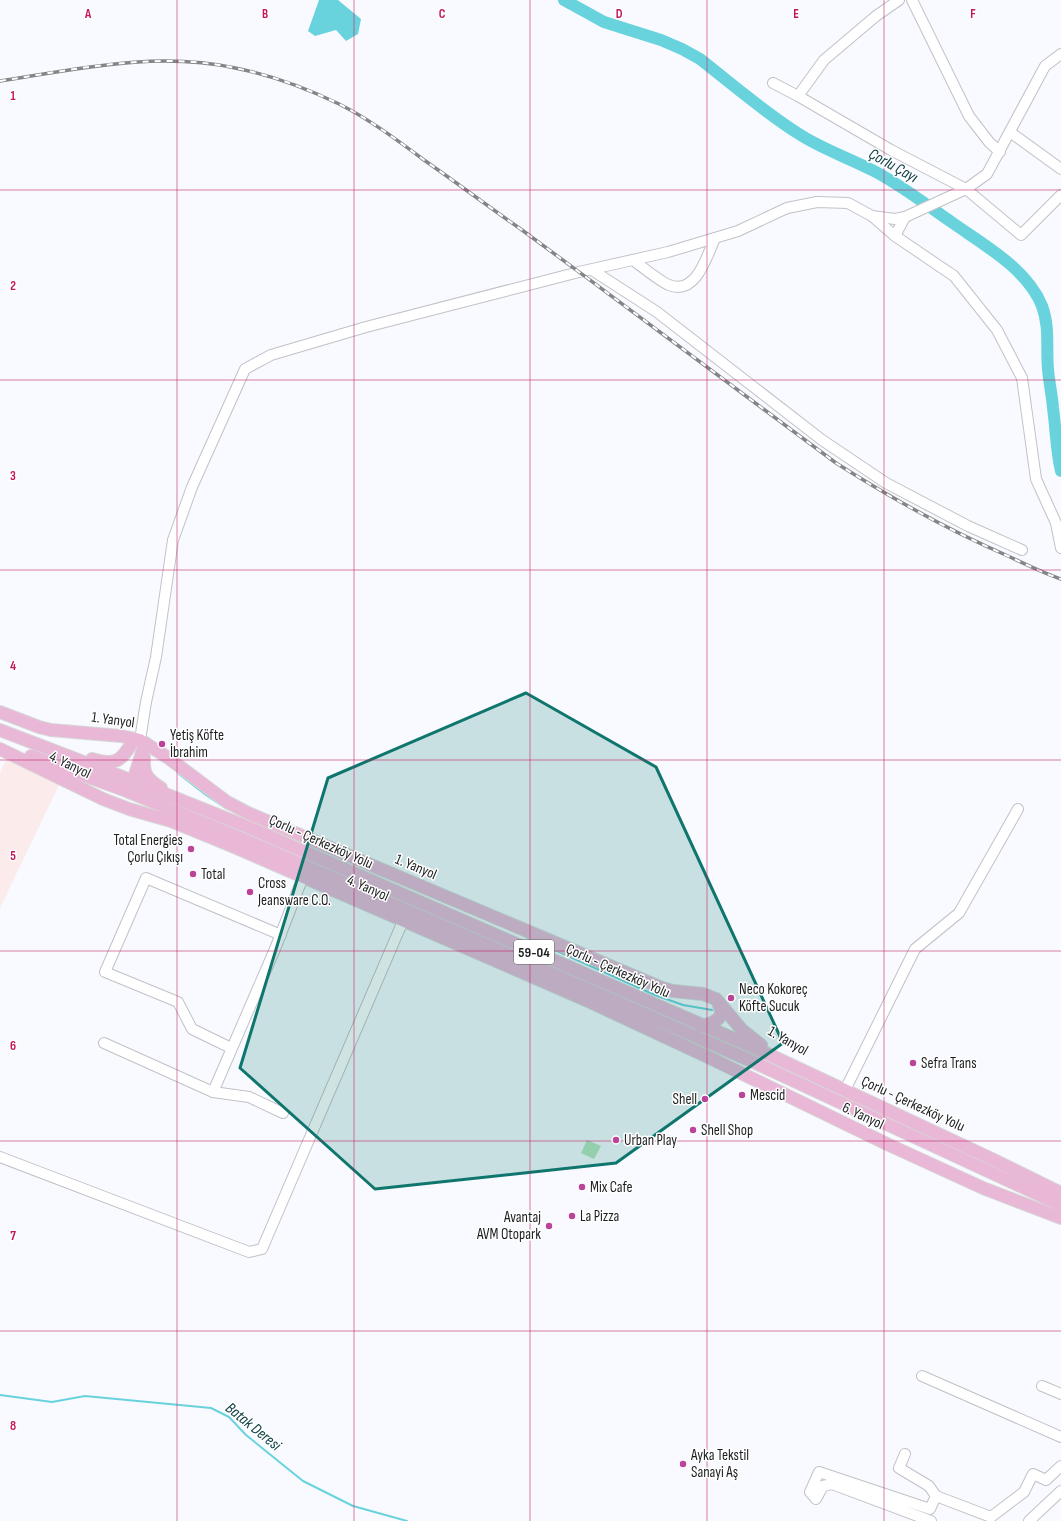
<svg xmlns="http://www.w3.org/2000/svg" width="1061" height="1521" font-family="'Sofia Sans Condensed',sans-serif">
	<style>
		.education { fill: #fcebeb }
		.green { fill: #b4e5bc }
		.water { fill: #69d3dd }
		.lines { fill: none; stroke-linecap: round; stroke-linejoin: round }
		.stream { stroke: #69d3dd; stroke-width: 2 }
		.river { stroke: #69d3dd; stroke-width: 12 }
		.minor-casing { stroke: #c1c2c7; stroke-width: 12 }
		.major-casing { stroke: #d6d7d7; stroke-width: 14 }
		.minor { stroke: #fff; stroke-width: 10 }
		.major { stroke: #e9b8d7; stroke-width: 12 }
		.rail-casing { stroke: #838587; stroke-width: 3.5 }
		.rail { stroke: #fff; stroke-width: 2; stroke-dasharray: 6; stroke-linecap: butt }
		.marked { fill: #0f766e; fill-opacity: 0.2; stroke: #0f766e; stroke-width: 3; stroke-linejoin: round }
		.grid { fill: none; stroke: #c2185b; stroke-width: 1; stroke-opacity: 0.55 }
		.poi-dot { fill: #bb4398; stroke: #fff; stroke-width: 1.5 }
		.labels { text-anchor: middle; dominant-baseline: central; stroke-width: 3; stroke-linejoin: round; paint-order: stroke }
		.shield { fill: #fff; stroke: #626263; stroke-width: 1 }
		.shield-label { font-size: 14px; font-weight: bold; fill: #1e1f20 }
		.street-label { font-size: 15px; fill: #1e1f20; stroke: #fff }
		.poi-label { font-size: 15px; fill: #1e1f20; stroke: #fff; text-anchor: start }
		.water-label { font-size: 16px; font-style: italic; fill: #0f4146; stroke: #fff }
		.grid-label { font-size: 13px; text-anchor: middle; font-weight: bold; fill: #c2185b; stroke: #fff; stroke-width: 3; stroke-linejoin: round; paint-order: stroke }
	</style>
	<rect width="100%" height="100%" fill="#f8faff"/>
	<path class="education" d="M 6,760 L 60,783 L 0,908 L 0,773 Z"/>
	<path class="green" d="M 587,1140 L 601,1146 L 594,1159 L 581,1153 Z"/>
	<path class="water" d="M 319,0 L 338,0 L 361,19 L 358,34 L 346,41 L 336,30 L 315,36 L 308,31 Z"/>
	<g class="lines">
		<g class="stream">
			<path d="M 179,774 L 206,795 L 227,809"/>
			<path d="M 526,937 L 655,995 L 683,1005 L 712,1010"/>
			<path d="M 0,1395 L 52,1402 L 85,1396 L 211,1408 L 229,1417 L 246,1435 L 303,1481 L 353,1506 L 407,1521"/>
		</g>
		<path class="river" d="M 564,0 L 604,22 L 661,40 L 682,49 L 700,59 C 732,84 764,112 799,134 C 822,149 849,158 874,171 C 901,185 925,204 950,221 C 982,244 1027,268 1042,306 C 1050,327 1046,348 1048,369 C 1049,382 1052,395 1053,408 C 1056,430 1056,450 1061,471"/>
		<defs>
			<g id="minor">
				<path d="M 912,0 L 969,116 L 989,142 L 1000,152"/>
				<path d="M 773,83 L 798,96 L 891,150 L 966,189 L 1021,235 L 1061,195"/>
				<path d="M 798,96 L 824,60 L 876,16 L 899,0"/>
				<path d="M 1010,132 L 1061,169"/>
				<path d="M 872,216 L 895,236 L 905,217"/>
				<path d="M 895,236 L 954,276 L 997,330 L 1022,378 L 1036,479 L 1056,523 L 1061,548"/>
				<path d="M 633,260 C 641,266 661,282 669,285 C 696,296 707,256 715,238"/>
				<path d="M 592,270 L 657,312 L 822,440 L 886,483 L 968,526 L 1022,550"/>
				<path d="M 140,740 L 146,702 L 156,657 L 173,540 L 192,487 L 245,369 L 271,355 L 366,327 L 579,272 L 668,252 L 738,231 L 787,208 L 817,202 L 848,203 L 872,216 L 895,219 L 905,217 L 966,189 L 987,174 L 1045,66 L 1061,54"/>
				<path d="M 104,1043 L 213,1092 L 249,1097 L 283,1113"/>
				<path d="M 231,1048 L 192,1029 L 178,1002 L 105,972 L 146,878 L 281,935"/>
				<path d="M 845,1090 L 915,949 L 959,913 L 1018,809"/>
				<path d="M 213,1092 L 275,949 L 303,877"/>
				<path d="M 0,1157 L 249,1252 L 262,1249 L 403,921"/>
				<path d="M 922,1376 L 1061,1437"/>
				<path d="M 1042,1386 L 1061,1394"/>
				<path d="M 905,1454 L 899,1468 L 929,1486 L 936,1496"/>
				<path d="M 931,1521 L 832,1484 L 823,1486 L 816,1499 L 810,1492 L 819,1472 L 930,1509 L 936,1496 L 991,1517 L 1024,1492 L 1033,1474 L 1046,1480 L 1061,1466"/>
				<path d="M 1029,1521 L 1061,1491"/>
			</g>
			<g id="major">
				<path d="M 0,712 L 39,727 L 51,730 L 121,736 L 140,740 L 167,757 L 227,802 L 248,813 L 662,988 L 673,991 L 703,994 L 716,999 L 742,1030 L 761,1045"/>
				<path d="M 0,730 L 133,781 L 248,827 L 755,1048 L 994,1160 L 1061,1193"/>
				<path d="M 0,749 L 103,799 L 129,809 L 171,821 L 232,846 L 586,1000 L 708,1057 L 887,1144 L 983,1188 L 1061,1218"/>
				<path d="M 31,756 L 124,790 L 243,839 L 601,995 L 749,1060 L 1061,1205"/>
				<path d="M 144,757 C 143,774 147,779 161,788"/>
				<path d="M 92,759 C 119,767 121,759 135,739"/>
				<path d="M 129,786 L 133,781 L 145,743"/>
				<path d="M 701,1026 C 710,1024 718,1022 722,1013 L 718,1002"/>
			</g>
		</defs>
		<use href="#minor" class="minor-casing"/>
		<use href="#major" class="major-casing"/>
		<use href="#minor" class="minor"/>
		<use href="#major" class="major"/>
		<defs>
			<path id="rail" d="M 0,81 C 78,69 156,51 235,68 C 271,75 306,88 339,104 C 369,119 397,140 424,160 C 457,183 489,207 522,230 C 627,307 731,385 836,463 C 891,498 948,530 1008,556 C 1025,564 1043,573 1061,579"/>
		</defs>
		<use href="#rail" class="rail-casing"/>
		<use href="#rail" class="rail"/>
	</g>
	<path class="marked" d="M 526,693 L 656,767 L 783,1043 L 616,1163 L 375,1189 L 240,1068 L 328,778 Z"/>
	<path class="grid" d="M 177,0 L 177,1521M 354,0 L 354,1521M 530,0 L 530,1521M 707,0 L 707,1521M 884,0 L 884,1521M 0,190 L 1061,190M 0,380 L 1061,380M 0,570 L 1061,570M 0,760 L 1061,760M 0,951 L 1061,951M 0,1141 L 1061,1141M 0,1331 L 1061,1331"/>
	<g class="poi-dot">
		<circle cx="162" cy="744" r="4"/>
		<circle cx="191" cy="849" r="4"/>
		<circle cx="193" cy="874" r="4"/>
		<circle cx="250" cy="892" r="4"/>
		<circle cx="731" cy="998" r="4"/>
		<circle cx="913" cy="1063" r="4"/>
		<circle cx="742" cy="1095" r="4"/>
		<circle cx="705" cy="1099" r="4"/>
		<circle cx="693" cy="1130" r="4"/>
		<circle cx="616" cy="1140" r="4"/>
		<circle cx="582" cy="1187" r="4"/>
		<circle cx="572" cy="1216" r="4"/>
		<circle cx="549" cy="1226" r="4"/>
		<circle cx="683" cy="1464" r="4"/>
	</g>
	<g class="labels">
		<rect class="shield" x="514" y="940" width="40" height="24" rx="3"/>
		<g class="shield-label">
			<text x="534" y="952">59-04</text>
		</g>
		<g class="street-label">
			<text transform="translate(113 720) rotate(8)">1. Yanyol</text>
			<text transform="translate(70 765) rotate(26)">4. Yanyol</text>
			<text transform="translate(321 842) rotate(24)">Çorlu - Çerkezköy Yolu</text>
			<text transform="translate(416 867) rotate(23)">1. Yanyol</text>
			<text transform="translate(368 888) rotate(24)">4. Yanyol</text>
			<text transform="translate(618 971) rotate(24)">Çorlu - Çerkezköy Yolu</text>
			<text transform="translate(788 1041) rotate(30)">1. Yanyol</text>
			<text transform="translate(913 1104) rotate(25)">Çorlu - Çerkezköy Yolu</text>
			<text transform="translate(863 1116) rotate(25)">6. Yanyol</text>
		</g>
		<g class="poi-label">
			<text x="170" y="735">Yetiş Köfte<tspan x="170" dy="17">İbrahim</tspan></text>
			<text x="183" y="840" text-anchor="end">Total Energies<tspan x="183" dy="17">Çorlu Çıkışı</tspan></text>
			<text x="201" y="874">Total</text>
			<text x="258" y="883">Cross<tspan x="258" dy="17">Jeansware C.O.</tspan></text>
			<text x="739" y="989">Neco Kokoreç<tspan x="739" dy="17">Köfte Sucuk</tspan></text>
			<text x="921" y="1063">Sefra Trans</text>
			<text x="750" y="1095">Mescid</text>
			<text x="697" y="1099" text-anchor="end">Shell</text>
			<text x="701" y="1130">Shell Shop</text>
			<text x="624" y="1140">Urban Play</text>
			<text x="590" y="1187">Mix Cafe</text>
			<text x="580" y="1216">La Pizza</text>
			<text x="541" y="1217" text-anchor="end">Avantaj<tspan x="541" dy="17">AVM Otopark</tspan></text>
			<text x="691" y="1455">Ayka Tekstil<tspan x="691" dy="17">Sanayi Aş</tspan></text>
		</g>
		<g class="water-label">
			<text transform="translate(893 166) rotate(29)">Çorlu Çayı</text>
			<text transform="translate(253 1427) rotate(39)">Batak Deresi</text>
		</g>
	</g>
	<g class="grid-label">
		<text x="88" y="18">A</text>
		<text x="265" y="18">B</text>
		<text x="442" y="18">C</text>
		<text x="619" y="18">D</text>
		<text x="796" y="18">E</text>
		<text x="973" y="18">F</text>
		<text x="13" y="100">1</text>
		<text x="13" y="290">2</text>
		<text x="13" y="480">3</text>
		<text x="13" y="670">4</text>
		<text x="13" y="860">5</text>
		<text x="13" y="1050">6</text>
		<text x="13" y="1240">7</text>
		<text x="13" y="1430">8</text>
	</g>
</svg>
